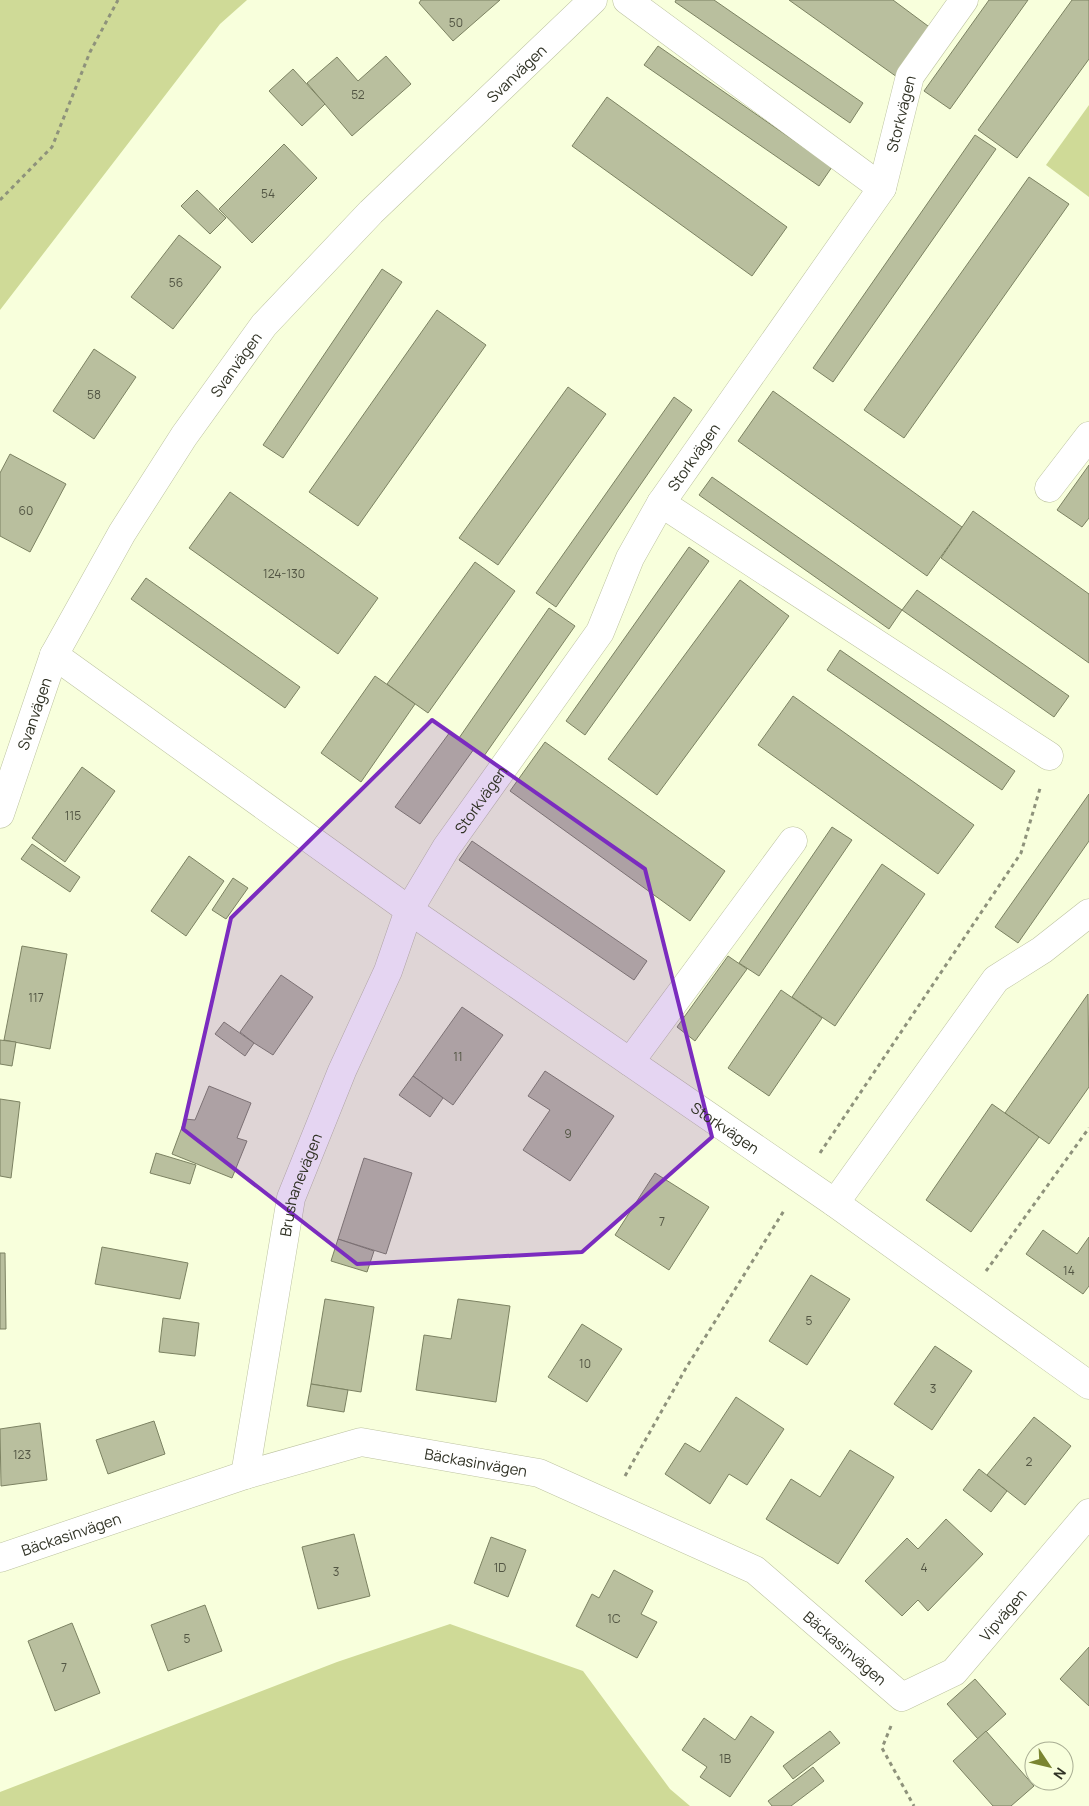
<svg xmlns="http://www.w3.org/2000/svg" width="1089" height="1806" font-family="Manrope,sans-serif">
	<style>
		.green { fill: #cfda97 }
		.building { fill: #b9bf9e; stroke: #7c8262 }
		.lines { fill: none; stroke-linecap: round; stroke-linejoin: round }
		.minor-casing { stroke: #bdc3a1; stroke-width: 29 }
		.path { stroke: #8e927b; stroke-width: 3; stroke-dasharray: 4 4; stroke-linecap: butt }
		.minor { stroke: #fff; stroke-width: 28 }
		.marked { fill: #7b2cbf; fill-opacity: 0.2; stroke: #7b2cbf; stroke-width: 4; stroke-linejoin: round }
		.labels { text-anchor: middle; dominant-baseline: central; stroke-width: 4.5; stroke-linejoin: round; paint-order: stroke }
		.number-label { font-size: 12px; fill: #525543 }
		.street-label { font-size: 15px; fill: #303225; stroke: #f8ffdc }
	</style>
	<rect width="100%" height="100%" fill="#f8ffdc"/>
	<g class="green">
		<path d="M 0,0 L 247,0 L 220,24 L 0,310 Z"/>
		<path d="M 1089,105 L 1089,197 L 1046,165 Z"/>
		<path d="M 450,1624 L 583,1671 L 670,1789 L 690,1806 L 0,1806 L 0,1792 L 337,1662 Z"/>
	</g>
	<g class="building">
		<path d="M 421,0 L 500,0 L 453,41 L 419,3 Z"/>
		<path d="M 676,0 L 714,0 L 863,103 L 850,123 L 675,2 Z"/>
		<path d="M 789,0 L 893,0 L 932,29 L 897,77 Z"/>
		<path d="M 989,0 L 1028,0 L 950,109 L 924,91 Z"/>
		<path d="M 1072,0 L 1089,0 L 1089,59 L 1017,158 L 978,130 Z"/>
		<path d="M 658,46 L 832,167 L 819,186 L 644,65 Z"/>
		<path d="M 386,56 L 411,84 L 352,136 L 307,83 L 337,57 L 358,81 Z"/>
		<path d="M 293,69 L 325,104 L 302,126 L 269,91 Z"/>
		<path d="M 607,97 L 787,227 L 752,276 L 572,146 Z"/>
		<path d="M 975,135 L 996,149 L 833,382 L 813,368 Z"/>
		<path d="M 284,144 L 317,178 L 252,243 L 219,209 Z"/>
		<path d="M 1029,177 L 1069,204 L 904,438 L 864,410 Z"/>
		<path d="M 197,190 L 226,218 L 210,234 L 181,206 Z"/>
		<path d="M 179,235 L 221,267 L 173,329 L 131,297 Z"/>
		<path d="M 382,269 L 402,282 L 283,458 L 263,445 Z"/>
		<path d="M 437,310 L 486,345 L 358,526 L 309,492 Z"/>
		<path d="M 94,349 L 136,377 L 94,439 L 53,411 Z"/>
		<path d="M 568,387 L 606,414 L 498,565 L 459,538 Z"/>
		<path d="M 773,391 L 962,527 L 927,576 L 738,441 Z"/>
		<path d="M 674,397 L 692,410 L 556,607 L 536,593 Z"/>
		<path d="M 10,454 L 66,484 L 30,552 L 0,536 L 0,473 Z"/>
		<path d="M 1089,465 L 1089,518 L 1082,527 L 1057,510 Z"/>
		<path d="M 712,477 L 902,610 L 889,629 L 699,495 Z"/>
		<path d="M 230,492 L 378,598 L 338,654 L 189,548 Z"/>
		<path d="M 973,511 L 1089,594 L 1089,663 L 941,558 Z"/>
		<path d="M 689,547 L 709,561 L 585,735 L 566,721 Z"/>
		<path d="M 475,562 L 515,591 L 428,713 L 387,684 Z"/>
		<path d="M 146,578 L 300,687 L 285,708 L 131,599 Z"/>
		<path d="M 740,580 L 789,616 L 657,795 L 608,759 Z"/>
		<path d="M 917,590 L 1069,696 L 1054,717 L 902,610 Z"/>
		<path d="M 549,608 L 575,626 L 484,756 L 459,738 Z"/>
		<path d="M 840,650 L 1015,771 L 1002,790 L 827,670 Z"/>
		<path d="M 375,676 L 415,704 L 361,782 L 321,753 Z"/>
		<path d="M 793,696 L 974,825 L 938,874 L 758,745 Z"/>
		<path d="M 450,732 L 474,749 L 420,824 L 395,807 Z"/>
		<path d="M 545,742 L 725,871 L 690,921 L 510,791 Z"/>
		<path d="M 82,767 L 115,791 L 65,862 L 32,838 Z"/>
		<path d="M 1089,794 L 1089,841 L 1018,943 L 995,927 Z"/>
		<path d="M 832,827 L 852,840 L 759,976 L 739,963 Z"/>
		<path d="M 472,841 L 647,961 L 634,980 L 459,860 Z"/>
		<path d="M 32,844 L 80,877 L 70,892 L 21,859 Z"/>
		<path d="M 189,856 L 224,881 L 186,936 L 151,911 Z"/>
		<path d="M 882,864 L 925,894 L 835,1026 L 792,997 Z"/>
		<path d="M 233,878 L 248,888 L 226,919 L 212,910 Z"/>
		<path d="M 22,946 L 67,954 L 50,1049 L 4,1040 Z"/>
		<path d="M 728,956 L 747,969 L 695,1041 L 677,1027 Z"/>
		<path d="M 281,975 L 313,997 L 273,1055 L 254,1043 L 240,1032 Z"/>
		<path d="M 781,990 L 822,1018 L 769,1096 L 728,1068 Z"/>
		<path d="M 1088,994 L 1089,1087 L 1049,1144 L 1005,1113 Z"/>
		<path d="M 462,1007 L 503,1035 L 453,1105 L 413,1076 Z"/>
		<path d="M 224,1022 L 254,1043 L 245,1056 L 215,1034 Z"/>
		<path d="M 0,1040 L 16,1042 L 12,1066 L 0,1064 Z"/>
		<path d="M 545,1071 L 614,1116 L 570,1181 L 523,1150 L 550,1110 L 528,1096 Z"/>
		<path d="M 413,1076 L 443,1098 L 430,1117 L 399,1095 Z"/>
		<path d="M 209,1086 L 251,1103 L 237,1138 L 247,1141 L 232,1178 L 172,1154 L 185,1119 L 195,1120 Z"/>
		<path d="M 0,1099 L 20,1102 L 11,1178 L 0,1176 Z"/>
		<path d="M 992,1104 L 1039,1137 L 971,1232 L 926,1200 Z"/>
		<path d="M 156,1153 L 196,1165 L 190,1184 L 150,1173 Z"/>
		<path d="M 364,1158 L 412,1173 L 386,1254 L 338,1239 Z"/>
		<path d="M 655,1173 L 709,1207 L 669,1270 L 615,1235 Z"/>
		<path d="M 1043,1230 L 1077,1254 L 1089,1237 L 1089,1286 L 1083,1294 L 1026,1254 Z"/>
		<path d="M 338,1239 L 374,1251 L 367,1272 L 331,1261 Z"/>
		<path d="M 102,1247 L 188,1263 L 180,1299 L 95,1284 Z"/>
		<path d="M 0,1253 L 5,1253 L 6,1329 L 0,1329 Z"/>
		<path d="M 811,1275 L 850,1299 L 807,1365 L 769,1341 Z"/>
		<path d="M 325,1299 L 374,1307 L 361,1392 L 311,1384 Z"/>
		<path d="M 458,1299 L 510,1306 L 496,1402 L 416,1390 L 424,1335 L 451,1339 Z"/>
		<path d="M 163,1318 L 199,1323 L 195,1356 L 159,1352 Z"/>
		<path d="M 582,1324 L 622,1349 L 587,1402 L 548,1377 Z"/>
		<path d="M 935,1346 L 972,1371 L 932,1430 L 894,1404 Z"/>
		<path d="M 311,1384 L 348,1390 L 344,1412 L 307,1406 Z"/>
		<path d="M 736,1397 L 784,1429 L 747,1485 L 729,1474 L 710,1504 L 665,1474 L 685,1443 L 700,1452 Z"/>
		<path d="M 1034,1417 L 1071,1446 L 1025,1505 L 987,1475 Z"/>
		<path d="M 154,1421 L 165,1454 L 108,1474 L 96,1440 Z"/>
		<path d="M 40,1423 L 47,1480 L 1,1486 L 0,1429 Z"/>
		<path d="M 850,1450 L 894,1477 L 838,1564 L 766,1519 L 791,1479 L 820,1497 Z"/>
		<path d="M 979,1469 L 1007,1491 L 991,1512 L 963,1490 Z"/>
		<path d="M 946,1519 L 983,1554 L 928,1611 L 918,1600 L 902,1616 L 865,1581 L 907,1538 L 918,1549 Z"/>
		<path d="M 354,1534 L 370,1596 L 318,1609 L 302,1547 Z"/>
		<path d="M 491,1537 L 526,1550 L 508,1597 L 474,1583 Z"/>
		<path d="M 614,1570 L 653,1591 L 641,1614 L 657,1622 L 637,1658 L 576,1626 L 592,1594 L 599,1598 Z"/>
		<path d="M 205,1605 L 222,1651 L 168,1671 L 151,1625 Z"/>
		<path d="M 72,1623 L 100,1693 L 55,1711 L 28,1641 Z"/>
		<path d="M 1089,1647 L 1089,1706 L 1060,1679 Z"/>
		<path d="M 975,1679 L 1006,1714 L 978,1739 L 947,1704 Z"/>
		<path d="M 751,1716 L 774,1732 L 730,1797 L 700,1777 L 707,1767 L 682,1750 L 704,1718 L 735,1740 Z"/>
		<path d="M 830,1731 L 840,1743 L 793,1779 L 783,1766 Z"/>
		<path d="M 986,1731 L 1034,1786 L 1011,1806 L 993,1806 L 953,1761 Z"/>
		<path d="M 813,1767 L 824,1781 L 791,1806 L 772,1806 L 768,1801 Z"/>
	</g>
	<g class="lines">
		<defs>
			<g id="minor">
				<path d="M 627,0 L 882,188"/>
				<path d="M 1049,488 L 1089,436"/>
				<path d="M 661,503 L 1049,756"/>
				<path id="s1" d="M 54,655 L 409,910 L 835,1203 L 1089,1385"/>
				<path id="s2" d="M 0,814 L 54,655 L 122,533 L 184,436 L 264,325 L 371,212 L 593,0"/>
				<path d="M 630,1062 L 793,841"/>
				<path d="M 835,1203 L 996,979 L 1042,950 L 1089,913"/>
				<path id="s3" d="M 245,1475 L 291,1198 L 342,1071 L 388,971 L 409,910 L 446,848 L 600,632 L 630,558 L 661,503 L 882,188 L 910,76 L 964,0"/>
				<path id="s4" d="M 0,1558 L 245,1475 L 361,1442 L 539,1473 L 755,1570 L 902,1697 L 954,1672 L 1089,1513"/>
			</g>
		</defs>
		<use href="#minor" class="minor-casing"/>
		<g class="path">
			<path d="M 0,200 L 52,147 L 90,52 L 118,0"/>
			<path d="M 820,1153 L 1021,853 L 1041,785"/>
			<path d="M 986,1271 L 1089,1128"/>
			<path d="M 625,1476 L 686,1368 L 785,1209"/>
			<path d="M 891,1726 L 882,1748 L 914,1806"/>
		</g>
		<use href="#minor" class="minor"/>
	</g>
	<path class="marked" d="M 432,720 L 645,869 L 712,1137 L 582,1252 L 357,1264 L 183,1129 L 231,918 Z"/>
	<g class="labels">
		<g class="number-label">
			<text x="456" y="22">50</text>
			<text x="358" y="94">52</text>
			<text x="268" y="193">54</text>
			<text x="176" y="282">56</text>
			<text x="94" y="394">58</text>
			<text x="26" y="510">60</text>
			<text x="284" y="573">124-130</text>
			<text x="73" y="815">115</text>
			<text x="36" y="997">117</text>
			<text x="458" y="1056">11</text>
			<text x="568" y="1133">9</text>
			<text x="662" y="1221">7</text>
			<text x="1069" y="1270">14</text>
			<text x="809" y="1320">5</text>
			<text x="585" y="1363">10</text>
			<text x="933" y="1388">3</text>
			<text x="22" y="1454">123</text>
			<text x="1029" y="1461">2</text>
			<text x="500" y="1567">1D</text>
			<text x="924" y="1567">4</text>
			<text x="336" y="1571">3</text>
			<text x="614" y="1618">1C</text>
			<text x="187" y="1638">5</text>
			<text x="64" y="1667">7</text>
			<text x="725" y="1758">1B</text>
		</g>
		<g class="street-label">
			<text stroke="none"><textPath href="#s2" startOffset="916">Svanvägen</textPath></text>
			<text stroke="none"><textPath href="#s3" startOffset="1534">Storkvägen</textPath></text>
			<text stroke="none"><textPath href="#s2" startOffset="511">Svanvägen</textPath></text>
			<text stroke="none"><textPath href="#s3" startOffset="1129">Storkvägen</textPath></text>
			<text stroke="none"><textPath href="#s2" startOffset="106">Svanvägen</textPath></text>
			<text stroke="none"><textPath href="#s3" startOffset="724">Storkvägen</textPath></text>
			<text stroke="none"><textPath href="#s1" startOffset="821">Storkvägen</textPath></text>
			<text stroke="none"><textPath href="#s3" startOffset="296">Brushanevägen</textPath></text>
			<text stroke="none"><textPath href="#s4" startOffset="496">Bäckasinvägen</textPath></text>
			<text stroke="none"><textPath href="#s4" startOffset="75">Bäckasinvägen</textPath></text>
			<text stroke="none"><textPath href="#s4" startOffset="1124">Vipvägen</textPath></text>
			<text stroke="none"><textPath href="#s4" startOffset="916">Bäckasinvägen</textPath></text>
		</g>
	</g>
	<g transform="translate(1049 1766) rotate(125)"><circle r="24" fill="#f8ffdc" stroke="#a8ad93"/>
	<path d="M0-4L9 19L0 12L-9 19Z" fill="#7a8531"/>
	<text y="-8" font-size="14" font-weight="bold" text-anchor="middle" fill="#303225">N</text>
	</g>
</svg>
